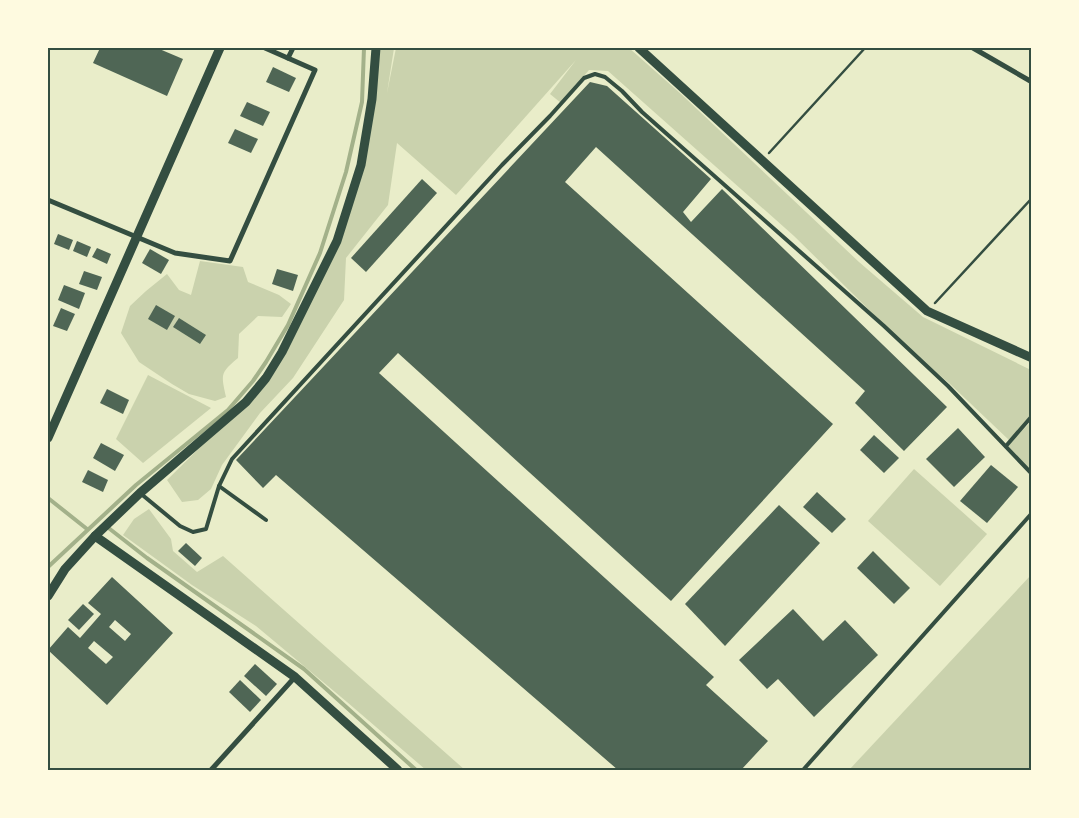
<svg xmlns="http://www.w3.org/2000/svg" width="1079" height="818" font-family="'Golos Text',sans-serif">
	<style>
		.green { fill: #cad2ad }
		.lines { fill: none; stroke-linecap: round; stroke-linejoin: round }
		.stream { stroke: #a3b18a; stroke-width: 4 }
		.building { fill: #4f6655; fill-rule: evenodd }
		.path { stroke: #344e41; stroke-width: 2.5 }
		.service { stroke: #344e41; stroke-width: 4 }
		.minor { stroke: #344e41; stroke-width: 5 }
		.tertiary { stroke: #344e41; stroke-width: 9 }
		.neatline { fill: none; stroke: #344e41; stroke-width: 2 }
	</style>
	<rect width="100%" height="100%" fill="#e9edc9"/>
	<g class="green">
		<path d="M 375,48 L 394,48 L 387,93 L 396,48 L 629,48 L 681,94 L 859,262 L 923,317 L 1031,370 L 1031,416 L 1010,441 L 949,383 L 913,353 L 794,236 L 608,71 L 589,70 L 561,103 L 550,94 L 576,60 L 456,195 L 397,143 L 388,205 L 346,258 L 344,300 L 293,378 L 260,413 L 222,465 L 211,489 L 198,500 L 182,502 L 167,480 L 250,398 L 293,330 L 337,241 L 361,165 Z"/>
		<path d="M 200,261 L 243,267 L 248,282 L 279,295 L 291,304 L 282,317 L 258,316 L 239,334 L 238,358 C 220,373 221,374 226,397 L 215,401 L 189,394 L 172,384 L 139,362 L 121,333 L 130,306 L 146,291 L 167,274 L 179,290 L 191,295 Z"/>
		<path d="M 148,375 L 211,408 L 143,463 L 116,439 Z"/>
		<path d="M 1031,422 L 1031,472 L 1006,446 Z"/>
		<path d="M 914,469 L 987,534 L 940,586 L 868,521 Z"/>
		<path d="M 149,509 L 171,539 L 173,551 L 197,572 L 223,556 L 465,770 L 426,770 L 347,702 L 256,626 L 192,585 L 123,535 L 134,519 Z"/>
		<path d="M 1031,575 L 1031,770 L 849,770 Z"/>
	</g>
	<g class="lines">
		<g class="stream">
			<path d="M 48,498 L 87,529"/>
			<path d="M 106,526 L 147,558 L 304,669 L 416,770"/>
			<path d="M 48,567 L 136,485 L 228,410 L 253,381 L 266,362 L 288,325 L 320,253 L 346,172 L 362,102 L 364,48"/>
		</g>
	</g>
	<g class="building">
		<path d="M 100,48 L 157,48 L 183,59 L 167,96 L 93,63 Z"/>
		<path d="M 273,67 L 296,78 L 289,92 L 266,82 Z"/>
		<path d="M 590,82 L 607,86 L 711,179 L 683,212 L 691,222 L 722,189 L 947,407 L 904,451 L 855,403 L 865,391 L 596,147 L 565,182 L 833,424 L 671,601 L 398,353 L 379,373 L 714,677 L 706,685 L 768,741 L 741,770 L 618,770 L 276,475 L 263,488 L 236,460 Z"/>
		<path d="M 247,102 L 270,112 L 263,126 L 240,116 Z"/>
		<path d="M 235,129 L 258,139 L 251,153 L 228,143 Z"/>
		<path d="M 422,179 L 437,193 L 366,272 L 351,258 Z"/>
		<path d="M 58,234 L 73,240 L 69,250 L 54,244 Z"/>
		<path d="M 77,241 L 91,247 L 87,257 L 73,251 Z"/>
		<path d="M 97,248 L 111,254 L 107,264 L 92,257 Z"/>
		<path d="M 150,249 L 169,260 L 161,274 L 142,263 Z"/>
		<path d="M 277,269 L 298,275 L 293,291 L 272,284 Z"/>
		<path d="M 84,271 L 102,277 L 97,290 L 79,284 Z"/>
		<path d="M 64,285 L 85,293 L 79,309 L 58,300 Z"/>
		<path d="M 156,305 L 175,316 L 167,330 L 148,319 Z"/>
		<path d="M 61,308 L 75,314 L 67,331 L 53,326 Z"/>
		<path d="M 179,318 L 206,335 L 200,344 L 173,327 Z"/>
		<path d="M 107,389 L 129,400 L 123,414 L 100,403 Z"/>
		<path d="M 958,428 L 985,457 L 954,487 L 926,459 Z"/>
		<path d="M 874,435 L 899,458 L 884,473 L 860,450 Z"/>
		<path d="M 101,443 L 124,455 L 115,471 L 93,458 Z"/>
		<path d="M 991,465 L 1018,487 L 987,523 L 960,501 Z"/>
		<path d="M 88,470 L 108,480 L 103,492 L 82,482 Z"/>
		<path d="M 817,492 L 846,519 L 832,533 L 803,507 Z"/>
		<path d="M 779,505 L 820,543 L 725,646 L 685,604 Z"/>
		<path d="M 186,543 L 202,558 L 195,566 L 178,551 Z"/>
		<path d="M 873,551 L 910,588 L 894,604 L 857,568 Z"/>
		<path d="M 112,577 L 173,633 L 107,705 L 48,650 L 68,627 L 80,638 L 101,614 L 88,603 ZM 115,620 L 131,634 L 125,641 L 109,627 ZM 94,641 L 113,657 L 106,664 L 88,648 Z"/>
		<path d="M 83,604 L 94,614 L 79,630 L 68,620 Z"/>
		<path d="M 793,609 L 823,641 L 845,620 L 878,655 L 814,717 L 778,679 L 767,689 L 739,660 Z"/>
		<path d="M 255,664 L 277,684 L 266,696 L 244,676 Z"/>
		<path d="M 240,680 L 261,700 L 250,712 L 229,692 Z"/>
	</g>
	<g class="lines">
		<g class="path">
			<path d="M 769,153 L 865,48"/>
			<path d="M 935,303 L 1032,198"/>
		</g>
		<g class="service">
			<path d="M 1006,446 L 1032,416"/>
			<path d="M 219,486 L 266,520"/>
			<path d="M 140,493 L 180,526 L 193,532 L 206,529 L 219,486 L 232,459 L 502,165 L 550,116 L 584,78 L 595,74 L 605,77 L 622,91 L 642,112 L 884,326 L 948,386 L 1032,474"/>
			<path d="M 803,770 L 1032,513"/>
		</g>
		<g class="minor">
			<path d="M 973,48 L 1032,82"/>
			<path d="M 288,58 L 293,48"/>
			<path d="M 48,200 L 175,253 L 230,261 L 315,70 L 265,48"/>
			<path d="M 211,770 L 295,677"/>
		</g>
		<g class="tertiary">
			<path d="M 639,48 L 927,311 L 1032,358"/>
			<path d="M 48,438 L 220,48"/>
			<path d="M 95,536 L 295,677 L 398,770"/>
			<path d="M 48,596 L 65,569 L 95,536 L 140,493 L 246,402 L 266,378 L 282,352 L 337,241 L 361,165 L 372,99 L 376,48"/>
		</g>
	</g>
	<rect width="1079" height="818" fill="none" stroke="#fefae0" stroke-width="98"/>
	<rect x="49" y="49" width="981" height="720" class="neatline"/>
</svg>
